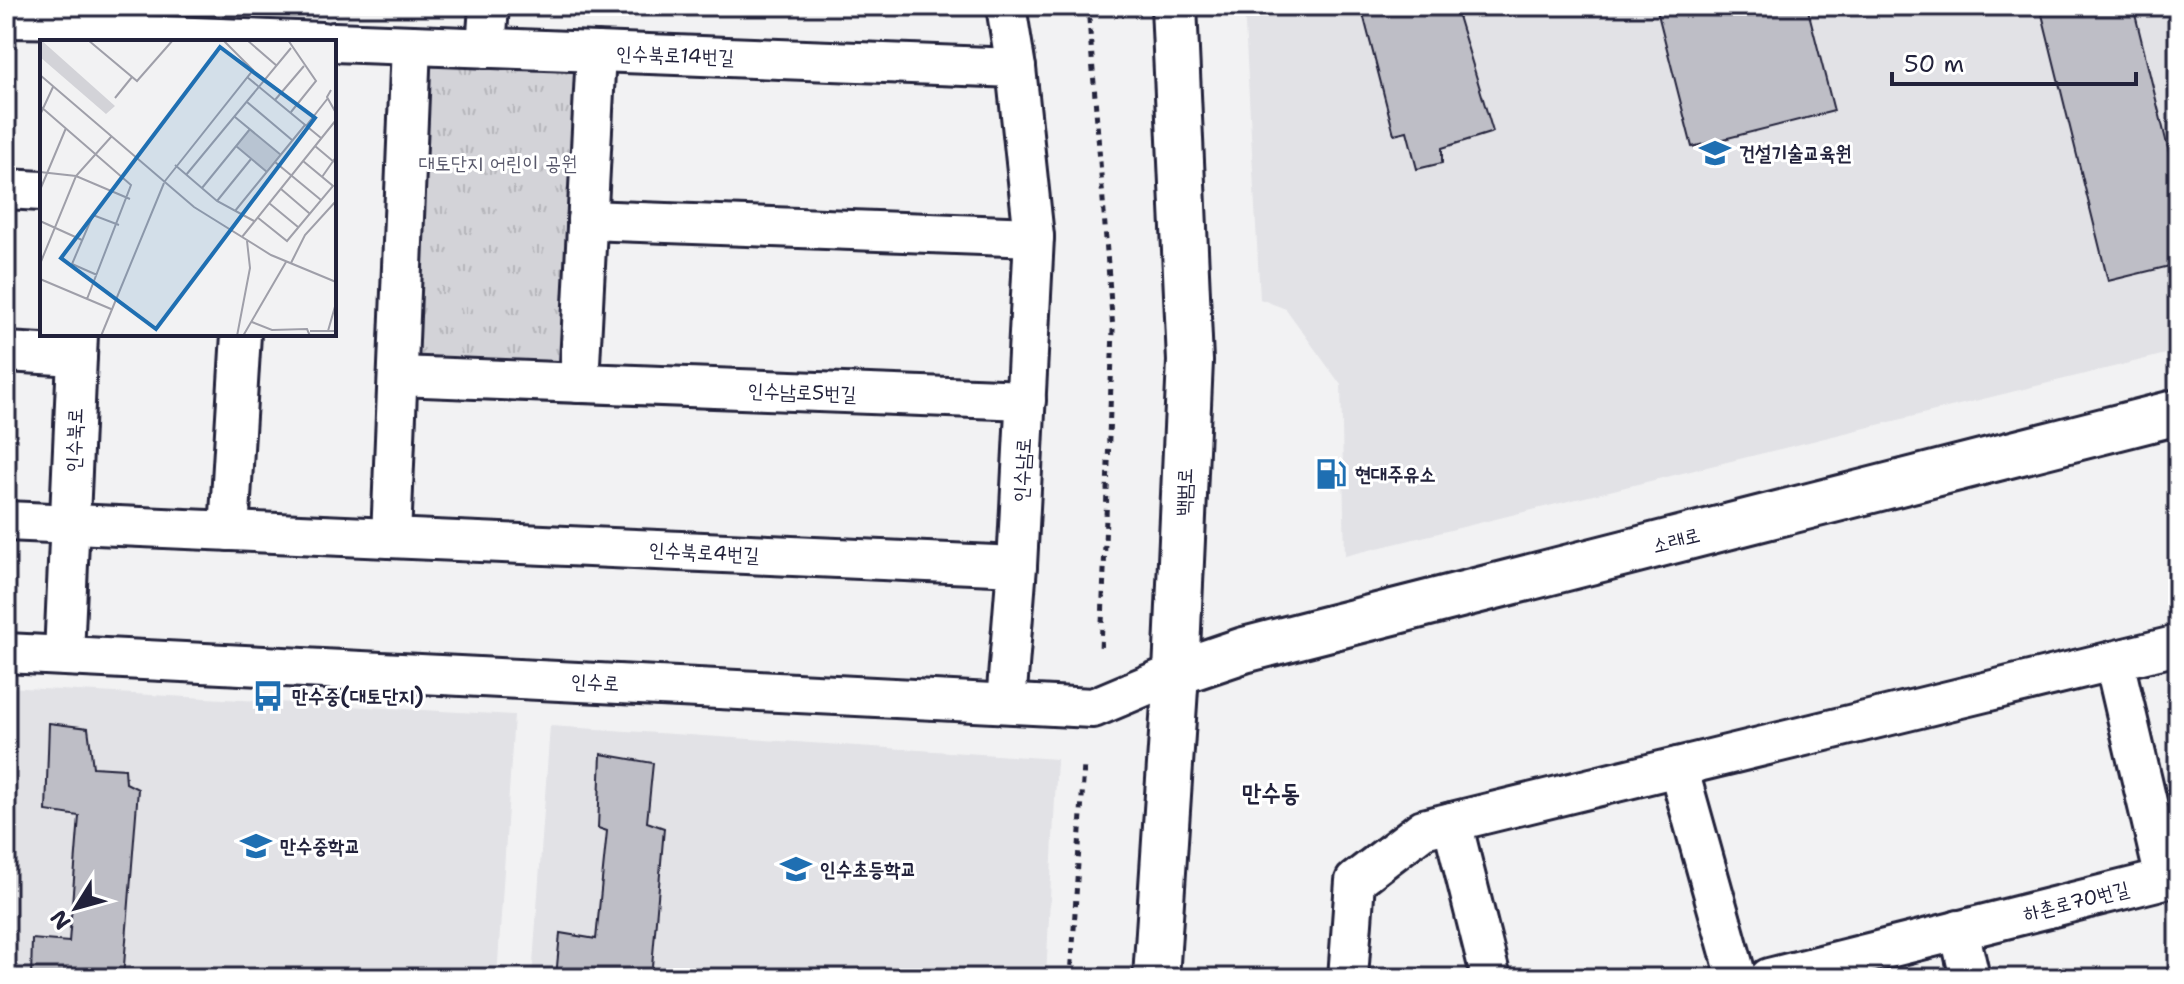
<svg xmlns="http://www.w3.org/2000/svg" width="2184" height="984" font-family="'Shantell Sans','Poor Story',sans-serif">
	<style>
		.built { fill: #e2e2e6 }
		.park { fill: url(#park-tufts); stroke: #7a7a8a; stroke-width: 2 }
		.building { fill: #bebec6; stroke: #22223b; stroke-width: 2 }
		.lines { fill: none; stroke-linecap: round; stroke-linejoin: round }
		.minor-casing { stroke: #22223b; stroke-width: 44 }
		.major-casing { stroke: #22223b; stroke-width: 50 }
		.path { stroke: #22223b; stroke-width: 5; stroke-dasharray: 6 6; stroke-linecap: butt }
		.minor { stroke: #fff; stroke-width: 38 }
		.major { stroke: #fff; stroke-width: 44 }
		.labels { text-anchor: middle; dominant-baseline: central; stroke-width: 6; stroke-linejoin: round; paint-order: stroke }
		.street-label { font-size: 20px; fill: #22223b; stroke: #fff }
		.poi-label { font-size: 20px; font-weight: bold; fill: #22223b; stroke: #fff; text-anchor: start }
		.park-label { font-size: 20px; fill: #57576a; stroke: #fff }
		.quarter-label { font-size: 24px; font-weight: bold; fill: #22223b; stroke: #fff }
		.inset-road { fill: none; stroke: #9f9fa9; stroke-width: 2 }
		.view { fill: #1f6fb2; fill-opacity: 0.15; stroke: #1f6fb2; stroke-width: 4 }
		.inset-edge { fill: none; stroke: #22223b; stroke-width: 4 }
	</style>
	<defs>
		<pattern id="park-tufts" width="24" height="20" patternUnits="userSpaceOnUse" patternTransform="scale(2)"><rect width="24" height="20" fill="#d3d3d8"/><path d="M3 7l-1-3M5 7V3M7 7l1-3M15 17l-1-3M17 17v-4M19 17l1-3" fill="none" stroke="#b5b5ba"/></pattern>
	</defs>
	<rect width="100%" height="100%" fill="#f2f2f3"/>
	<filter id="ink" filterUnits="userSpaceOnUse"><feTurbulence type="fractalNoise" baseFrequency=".0125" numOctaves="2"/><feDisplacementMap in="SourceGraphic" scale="16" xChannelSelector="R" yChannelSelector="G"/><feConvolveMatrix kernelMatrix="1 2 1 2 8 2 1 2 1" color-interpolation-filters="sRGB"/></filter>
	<g filter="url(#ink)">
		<g class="built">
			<path d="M 1244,6 L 2178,6 L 2178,351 L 1345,556 L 1341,385 L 1286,309 L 1260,299 Z"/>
			<path d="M 6,687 L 514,715 L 497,978 L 6,978 Z"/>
			<path d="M 550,726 L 1057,759 L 1046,978 L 532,978 Z"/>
		</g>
		<path class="park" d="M 411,45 L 596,52 L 579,383 L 398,376 Z"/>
		<g class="building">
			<path d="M 1361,6 L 1455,6 L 1493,132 L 1442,148 L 1442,163 L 1417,169 L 1407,131 L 1394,134 Z"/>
			<path d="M 1656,6 L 1807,6 L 1834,111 L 1692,147 Z"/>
			<path d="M 2040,6 L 2133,6 L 2178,189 L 2178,264 L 2108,281 Z"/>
			<path d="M 49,723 L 88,728 L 93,767 L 125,769 L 126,783 L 138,789 L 123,978 L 31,978 L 32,939 L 69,942 L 79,816 L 46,811 Z"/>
			<path d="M 601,754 L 653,763 L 647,822 L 664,828 L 651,978 L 556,978 L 560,933 L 596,939 L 607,831 L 598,828 Z"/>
		</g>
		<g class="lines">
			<defs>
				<g id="minor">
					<path d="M 1006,6 L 1016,68 L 1034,237 L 1017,566 L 1006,703"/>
					<path d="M 6,18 L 93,19"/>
					<path d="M 92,33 L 322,42"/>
					<path d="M 334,42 L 1016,68"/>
					<path d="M 486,48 L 489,6"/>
					<path d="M 6,189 L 42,191"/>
					<path d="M 587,220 L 1034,237"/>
					<path d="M 6,352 L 77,356"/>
					<path d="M 398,376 L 1026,400"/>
					<path d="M 579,383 L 596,52"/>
					<path d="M 6,521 L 1017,566"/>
					<path d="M 229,531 L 241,334"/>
					<path d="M 391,538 L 411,45"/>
					<path d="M 6,653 L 1093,708 L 1176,673"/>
					<path d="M 64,655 L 78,334"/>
					<path d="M 1678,767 L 1737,978"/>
					<path d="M 1452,822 L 1491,978"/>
					<path d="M 1959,930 L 1970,978"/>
					<path d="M 1348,978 L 1355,881 L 1423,829 L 2178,645"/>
					<path d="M 1769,978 L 2165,879 L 2114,661"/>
				</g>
				<g id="major">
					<path d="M 1176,673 L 1244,650 L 2178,412"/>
					<path d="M 1156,978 L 1176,673 L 1190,361 L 1174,6"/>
				</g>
			</defs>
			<use href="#minor" class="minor-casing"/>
			<use href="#major" class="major-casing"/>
			<g class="path">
				<path d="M 1088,6 L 1113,330 L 1101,651"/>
				<path d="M 1071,978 L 1084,765"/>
			</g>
			<use href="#minor" class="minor"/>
			<use href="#major" class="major"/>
		</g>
	</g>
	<defs>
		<symbol id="school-bare" viewBox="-9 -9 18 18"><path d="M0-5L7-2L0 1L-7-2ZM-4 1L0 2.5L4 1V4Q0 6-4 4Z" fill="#1f6fb2" stroke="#fff" stroke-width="2.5" paint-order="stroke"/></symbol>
		<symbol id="fuel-bare" viewBox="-9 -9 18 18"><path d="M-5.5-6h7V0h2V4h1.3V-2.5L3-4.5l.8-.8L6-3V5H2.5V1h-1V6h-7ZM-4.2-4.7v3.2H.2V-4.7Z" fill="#1f6fb2" stroke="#fff" stroke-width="2.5" paint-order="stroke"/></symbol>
		<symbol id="bus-bare" viewBox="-9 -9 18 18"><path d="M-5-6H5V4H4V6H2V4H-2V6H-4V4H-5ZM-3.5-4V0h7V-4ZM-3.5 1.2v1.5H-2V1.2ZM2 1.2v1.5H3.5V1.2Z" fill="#1f6fb2" stroke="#fff" stroke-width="2.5" paint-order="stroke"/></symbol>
	</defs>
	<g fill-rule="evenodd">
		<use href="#school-bare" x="1693" y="131" width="44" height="44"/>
		<use href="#fuel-bare" x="1309" y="452" width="44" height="44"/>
		<use href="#bus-bare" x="246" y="674" width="44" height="44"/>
		<use href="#school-bare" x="234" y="824" width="44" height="44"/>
		<use href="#school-bare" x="774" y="847" width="44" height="44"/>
	</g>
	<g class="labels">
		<g class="street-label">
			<text transform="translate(675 55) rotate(2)">인수북로14번길</text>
			<text transform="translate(802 392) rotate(2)">인수남로5번길</text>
			<text transform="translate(74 440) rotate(-88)">인수북로</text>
			<text transform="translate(1022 470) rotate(-87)">인수남로</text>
			<text transform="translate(1184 492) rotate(-88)">백범로</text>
			<text transform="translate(1676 540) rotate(-14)">소래로</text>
			<text transform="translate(704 552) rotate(3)">인수북로4번길</text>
			<text transform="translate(595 682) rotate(3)">인수로</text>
			<text transform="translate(2076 901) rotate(-14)">하촌로70번길</text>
		</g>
		<g class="poi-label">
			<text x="1739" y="153">건설기술교육원</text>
			<text x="1355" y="474">현대주유소</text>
			<text x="292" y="696">만수중(대토단지)</text>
			<text x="280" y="846">만수중학교</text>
			<text x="820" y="869">인수초등학교</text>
		</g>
		<g class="park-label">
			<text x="498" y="163">대토단지 어린이 공원</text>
		</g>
		<g class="quarter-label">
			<text x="1271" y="793">만수동</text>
		</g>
	</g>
	<g transform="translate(40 40)">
		<rect width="296" height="296" fill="#f2f2f3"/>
		<path d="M 1,0 L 75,66 L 66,74 L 0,17 ZM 210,89 L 241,115 L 227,132 L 196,106 Z" fill="#d3d3d8"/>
		<path class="inset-road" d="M 48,0 L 97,41 L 133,0M 207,0 L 237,26M 248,0 L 276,41 L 251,72M 0,35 L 154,167 L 231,215 L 296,242M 207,37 L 281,98M 291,50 L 287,57 L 296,73M 75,58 L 92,37M 235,60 L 264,26M 207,62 L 252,100M 0,66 L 91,145 L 47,259M 0,75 L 13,47M 195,77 L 241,115M 266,86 L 288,58M 196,106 L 227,132M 275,106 L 294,122M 235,122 L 281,160M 135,125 L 177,161 L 214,181M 0,132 L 36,136 L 90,159M 146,135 L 251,8M 282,137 L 296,117M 125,141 L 213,30 L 183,0M 162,148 L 210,89M 241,149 L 269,173M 0,150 L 26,88M 177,161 L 211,119M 229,163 L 258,187M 195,171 L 265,85M 217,177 L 247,201 L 293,146 L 263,121M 0,181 L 42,200M 202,197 L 296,80M 251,223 L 265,195 L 296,161M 0,224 L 36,136 L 71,97M 57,235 L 32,224 L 53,175 L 79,185M 0,239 L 71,269M 212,282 L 232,290 L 267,289 L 270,296M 270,291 L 296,291M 288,291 L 296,263M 61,296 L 124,143M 197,296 L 210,228 L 207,201M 203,296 L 246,222"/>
		<path class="view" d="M 180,7 L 275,78 L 116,289 L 21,218 Z"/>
		<rect width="296" height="296" class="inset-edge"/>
	</g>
	<rect width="2184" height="984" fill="none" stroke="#fff" stroke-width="32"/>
	<rect x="16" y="16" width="2152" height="952" fill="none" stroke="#22223b" stroke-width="3" filter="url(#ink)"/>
	<g transform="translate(76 908) rotate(233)" stroke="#ffffff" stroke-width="6" paint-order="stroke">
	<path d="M0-6L14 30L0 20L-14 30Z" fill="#22223b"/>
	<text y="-12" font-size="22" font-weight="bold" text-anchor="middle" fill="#22223b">N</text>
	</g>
	<path d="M1892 72v12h244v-12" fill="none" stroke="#22223b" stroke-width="4"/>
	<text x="1904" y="72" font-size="24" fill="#22223b" stroke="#ffffff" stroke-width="6" paint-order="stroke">50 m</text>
</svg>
